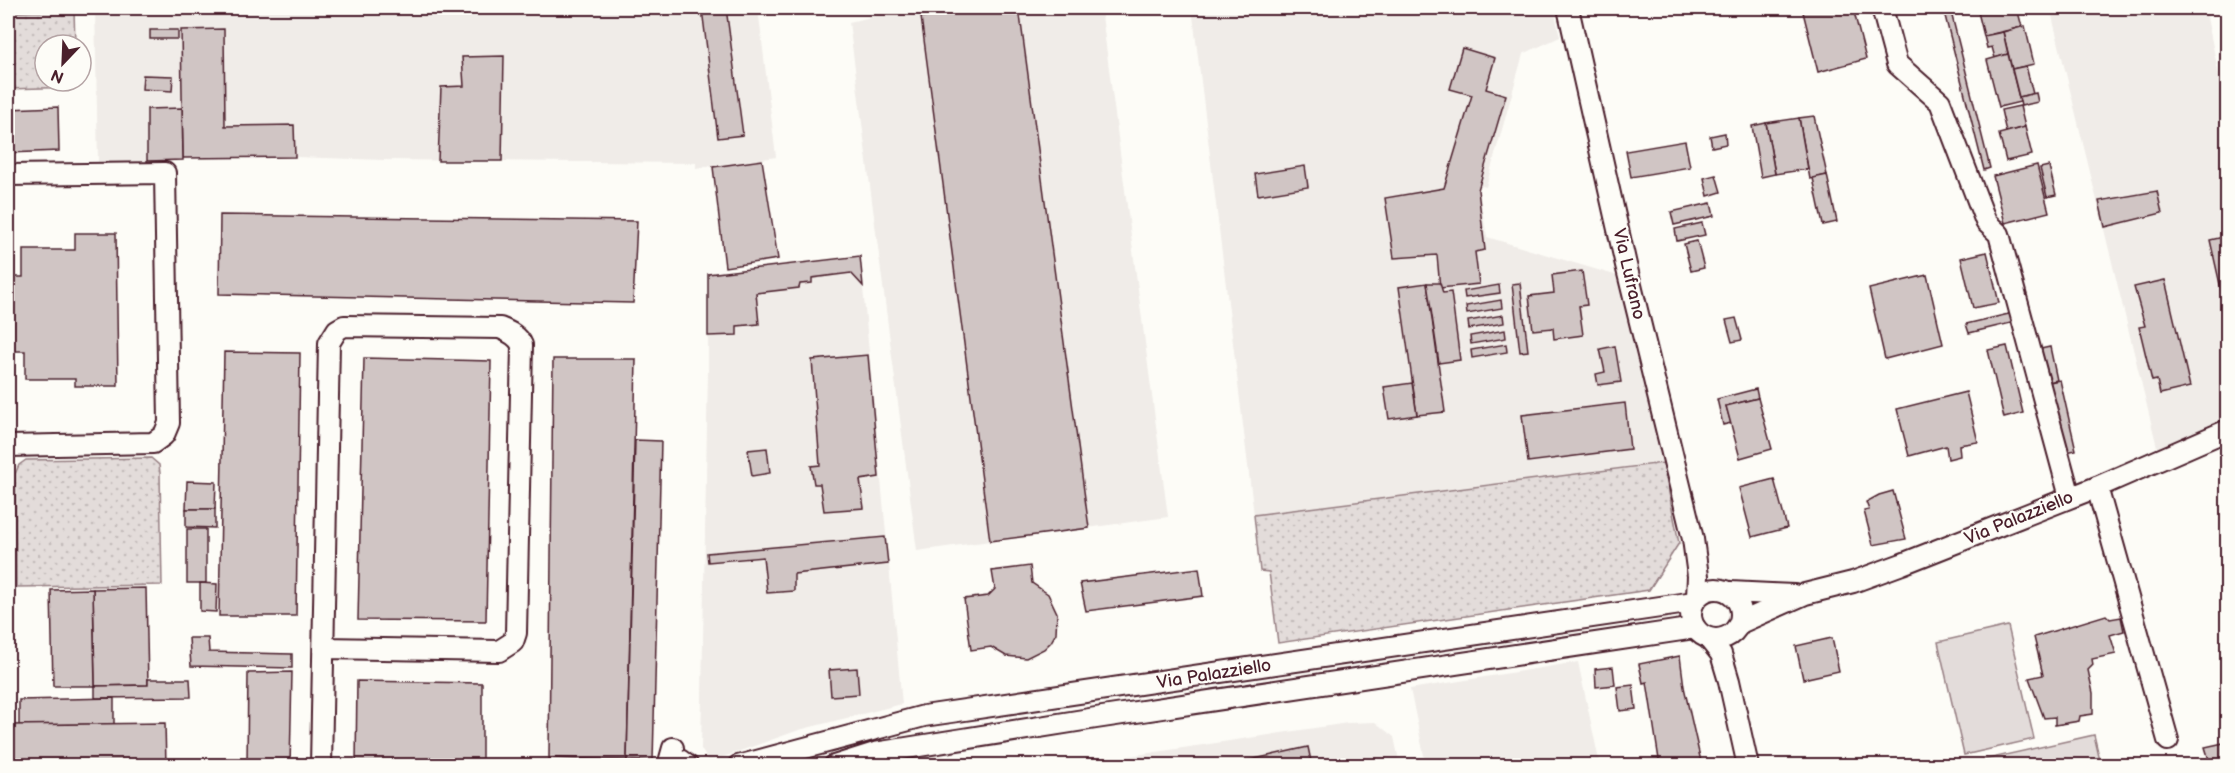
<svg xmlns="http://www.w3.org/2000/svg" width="2235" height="773" font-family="'Balsamiq Sans',sans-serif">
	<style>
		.built { fill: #f0ece8 }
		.grass { fill: url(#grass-dots); stroke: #967e82; stroke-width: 1.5 }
		.garden { fill: #e3dcda; stroke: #967e82; stroke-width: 1.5 }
		.building { fill: #d0c5c4; stroke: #4a1f2b; stroke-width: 1.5 }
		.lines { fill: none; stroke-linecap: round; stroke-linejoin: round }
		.minor-casing { stroke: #4a1f2b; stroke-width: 24 }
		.minor { stroke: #fdfcf7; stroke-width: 20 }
		.labels { text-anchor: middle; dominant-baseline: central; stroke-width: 4.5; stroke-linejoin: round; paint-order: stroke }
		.street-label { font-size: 18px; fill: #4a1f2b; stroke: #fdfcf7 }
	</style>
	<defs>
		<pattern id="grass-dots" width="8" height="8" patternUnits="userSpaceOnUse" patternTransform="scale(1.5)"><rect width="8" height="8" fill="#e3dcda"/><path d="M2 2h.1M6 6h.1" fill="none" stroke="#c4bcbb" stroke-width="1.8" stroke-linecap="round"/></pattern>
	</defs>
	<rect width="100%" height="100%" fill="#fdfcf7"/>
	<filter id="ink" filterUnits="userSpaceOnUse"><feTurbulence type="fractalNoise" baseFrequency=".0167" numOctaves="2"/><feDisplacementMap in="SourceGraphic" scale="12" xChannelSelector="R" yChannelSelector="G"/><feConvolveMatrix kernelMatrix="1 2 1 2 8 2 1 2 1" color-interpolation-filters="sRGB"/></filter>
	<g filter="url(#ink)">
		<g class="built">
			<path d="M 95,8 L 758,8 L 776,157 L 696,168 L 696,163 L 384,160 L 295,157 L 183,158 L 183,161 L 98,163 Z"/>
			<path d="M 912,8 L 1101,8 L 1168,517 L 917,551 L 849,22 Z"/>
			<path d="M 1192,8 L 1554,8 L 1560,37 L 1523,54 L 1486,187 L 1478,185 L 1487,237 L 1618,276 L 1663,463 L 1254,515 Z"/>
			<path d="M 2050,8 L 2205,8 L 2227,114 L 2227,420 L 2158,451 Z"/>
			<path d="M 860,256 L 902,704 L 799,730 L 709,762 L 701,749 L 708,369 L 708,274 Z"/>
			<path d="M 1578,662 L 1600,765 L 1426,765 L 1410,689 Z"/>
			<path d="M 1375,722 L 1394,737 L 1400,765 L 1095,766 L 1103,760 L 1348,723 Z"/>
		</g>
		<g class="grass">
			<path d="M 74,10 L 75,45 L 45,45 L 45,81 L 76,81 L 76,87 L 8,89 L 8,12 Z"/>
			<path d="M 151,458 L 159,465 L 160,473 L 162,585 L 16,587 L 15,474 L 19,465 L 26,460 Z"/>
			<path d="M 1663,463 L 1679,543 L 1649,590 L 1278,643 L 1269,572 L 1260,571 L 1254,515 Z"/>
		</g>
		<g class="garden">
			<path d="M 2008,626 L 2034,739 L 1964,755 L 1938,642 Z"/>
			<path d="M 2094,735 L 2101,765 L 1965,765 L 1965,764 Z"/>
		</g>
		<g class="building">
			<rect x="8" y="8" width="34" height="3"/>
			<path d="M 400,8 L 413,8 L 413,12 L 400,13 Z"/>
			<path d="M 712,8 L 726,8 L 743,135 L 718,138 L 702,9 Z"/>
			<path d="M 990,8 L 1019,8 L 1089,528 L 990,541 L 921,17 Z"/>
			<path d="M 1802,8 L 1853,8 L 1866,59 L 1818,72 Z"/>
			<path d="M 1943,8 L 1950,8 L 1990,168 L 1984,170 Z"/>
			<path d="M 1977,8 L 2017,8 L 2022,27 L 1984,36 Z"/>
			<path d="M 2025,26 L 2034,64 L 2012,69 L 2003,32 Z"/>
			<path d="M 224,29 L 225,126 L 294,125 L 295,157 L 183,158 L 181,30 Z"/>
			<rect x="150" y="30" width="28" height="9"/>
			<path d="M 2003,32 L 2008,54 L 1995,58 L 1992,47 L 1987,48 L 1984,36 Z"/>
			<path d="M 1462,48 L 1495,58 L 1486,89 L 1506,95 L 1478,190 L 1485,250 L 1475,252 L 1479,284 L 1440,288 L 1437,255 L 1394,258 L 1385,198 L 1444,188 L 1472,95 L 1450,89 Z"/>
			<path d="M 2008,54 L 2020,102 L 1999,107 L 1987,60 Z"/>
			<path d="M 504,56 L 502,161 L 438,161 L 441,87 L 464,86 L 462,57 Z"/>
			<path d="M 2026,66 L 2033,94 L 2019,97 L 2012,69 Z"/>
			<path d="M 143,75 L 173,76 L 172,91 L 142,89 Z"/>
			<path d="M 2036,93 L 2038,102 L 2021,106 L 2019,97 Z"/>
			<path d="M 2020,106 L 2025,127 L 2006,132 L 2001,110 Z"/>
			<path d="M 58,107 L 59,151 L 8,153 L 8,109 Z"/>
			<path d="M 182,108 L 183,160 L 147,161 L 147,109 Z"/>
			<path d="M 1814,116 L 1827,175 L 1810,179 L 1799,118 Z"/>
			<path d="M 1799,118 L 1808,169 L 1775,174 L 1766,123 Z"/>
			<path d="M 1766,123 L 1775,174 L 1761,177 L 1752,126 Z"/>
			<path d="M 2025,127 L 2032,155 L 2006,161 L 1999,134 Z"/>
			<path d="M 1725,133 L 1726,144 L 1712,147 L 1710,136 Z"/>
			<path d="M 1685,141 L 1690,167 L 1631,177 L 1626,151 Z"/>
			<path d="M 762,160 L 778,259 L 725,267 L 713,167 Z"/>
			<path d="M 2037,165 L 2049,212 L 2005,223 L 1993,176 Z"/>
			<path d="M 1305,166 L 1308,187 L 1258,195 L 1255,174 Z"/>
			<path d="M 2049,166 L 2056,195 L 2047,197 L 2040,168 Z"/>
			<path d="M 1716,175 L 1721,192 L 1708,196 L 1704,178 Z"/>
			<path d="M 1827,175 L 1837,222 L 1823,225 L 1813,178 Z"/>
			<path d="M 2157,191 L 2162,213 L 2105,227 L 2099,201 Z"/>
			<path d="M 1711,203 L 1714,216 L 1674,225 L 1671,212 Z"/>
			<path d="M 220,215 L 637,221 L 633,303 L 219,294 Z"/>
			<path d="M 1702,223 L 1705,235 L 1677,241 L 1675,229 Z"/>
			<path d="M 75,233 L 116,233 L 118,386 L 75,386 L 75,379 L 25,379 L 25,351 L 8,351 L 8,277 L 23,277 L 23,250 L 75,250 Z"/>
			<path d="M 2228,236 L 2228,320 L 2210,240 Z"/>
			<path d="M 1697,241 L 1704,268 L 1691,271 L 1684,244 Z"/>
			<path d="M 1987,252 L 1999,303 L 1973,308 L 1961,258 Z"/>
			<path d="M 860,256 L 863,286 L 851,273 L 812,278 L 812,283 L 800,284 L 799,288 L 756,293 L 759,324 L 737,326 L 737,335 L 708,336 L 708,274 Z"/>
			<path d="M 1582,271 L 1587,305 L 1579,306 L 1583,335 L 1554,339 L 1553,328 L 1533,330 L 1529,296 L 1554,293 L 1552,275 Z"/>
			<path d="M 1927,275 L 1943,344 L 1885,359 L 1869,289 Z"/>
			<path d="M 2165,280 L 2190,387 L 2160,394 L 2157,380 L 2152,381 L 2139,327 L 2145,326 L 2134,287 Z"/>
			<path d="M 1427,283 L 1445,412 L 1417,415 L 1399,287 Z"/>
			<path d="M 1427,283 L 1440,283 L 1443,293 L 1451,292 L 1460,360 L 1439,363 Z"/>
			<path d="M 1520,283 L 1528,351 L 1520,352 L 1512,284 Z"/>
			<path d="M 1499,285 L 1500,293 L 1465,298 L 1464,291 Z"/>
			<path d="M 1501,300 L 1502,308 L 1467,314 L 1466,306 Z"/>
			<path d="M 2013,313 L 2015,322 L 1969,333 L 1966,324 Z"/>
			<path d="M 1503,315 L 1504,323 L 1469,329 L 1468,321 Z"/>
			<path d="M 1736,318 L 1742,340 L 1732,342 L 1726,320 Z"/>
			<path d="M 1505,330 L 1506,338 L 1471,344 L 1470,336 Z"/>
			<path d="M 1506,344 L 1507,352 L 1472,358 L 1471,350 Z"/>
			<path d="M 1615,346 L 1621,382 L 1598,385 L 1596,374 L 1605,372 L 1600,349 Z"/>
			<path d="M 2007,346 L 2023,413 L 2004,418 L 1988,350 Z"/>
			<path d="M 2050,347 L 2057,380 L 2044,383 L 2036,350 Z"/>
			<path d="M 224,352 L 300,353 L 296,616 L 219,616 Z"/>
			<path d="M 868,355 L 879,477 L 860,480 L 864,508 L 824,511 L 820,484 L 814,484 L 811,466 L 820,465 L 812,360 Z"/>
			<path d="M 364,358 L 491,361 L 486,621 L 358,620 Z"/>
			<path d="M 553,359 L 636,359 L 627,760 L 549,758 Z"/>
			<path d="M 2060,380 L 2076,450 L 2061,453 L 2044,383 Z"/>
			<path d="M 1412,383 L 1417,415 L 1389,419 L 1384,387 Z"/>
			<path d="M 1756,389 L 1758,398 L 1726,406 L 1731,423 L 1723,425 L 1717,399 Z"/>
			<path d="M 1966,392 L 1978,442 L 1959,445 L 1960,456 L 1948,459 L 1946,446 L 1909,456 L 1897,409 Z"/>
			<path d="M 1758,398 L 1772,449 L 1740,458 L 1726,406 Z"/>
			<path d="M 1625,403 L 1630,449 L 1528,462 L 1522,415 Z"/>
			<path d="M 635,440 L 661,441 L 653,761 L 627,760 Z"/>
			<path d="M 767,448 L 770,473 L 752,476 L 748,450 Z"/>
			<path d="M 1774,479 L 1787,528 L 1752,537 L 1739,488 Z"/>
			<path d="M 187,481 L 216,482 L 215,509 L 186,509 Z"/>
			<path d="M 1893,491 L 1906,539 L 1873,545 L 1864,511 L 1869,510 L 1866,502 L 1879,495 Z"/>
			<path d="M 186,509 L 215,509 L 215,528 L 186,527 Z"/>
			<rect x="187" y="529" width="19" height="54"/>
			<path d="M 885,537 L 888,564 L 794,574 L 794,591 L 767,593 L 763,557 L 708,562 L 707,553 Z"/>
			<path d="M 1030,566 L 1032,583 L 1048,594 L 1057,613 L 1056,633 L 1051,642 L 1044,649 L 1026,658 L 1006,656 L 991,647 L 971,650 L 964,599 L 988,596 L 995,589 L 992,571 Z"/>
			<path d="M 1199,568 L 1203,596 L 1086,611 L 1080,583 Z"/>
			<path d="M 200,583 L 217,584 L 216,612 L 200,611 Z"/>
			<path d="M 146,588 L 148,685 L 95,686 L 93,589 Z"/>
			<path d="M 93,589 L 95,686 L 53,686 L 51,590 Z"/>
			<path d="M 2106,615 L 2110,619 L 2121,617 L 2124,631 L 2110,635 L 2116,654 L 2092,659 L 2093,665 L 2088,670 L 2093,693 L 2093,714 L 2080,716 L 2079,721 L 2055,725 L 2055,717 L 2044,718 L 2029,678 L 2043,675 L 2034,637 Z"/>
			<path d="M 189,638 L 208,638 L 209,652 L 292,654 L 292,668 L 191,666 Z"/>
			<path d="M 1832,638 L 1839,671 L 1803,679 L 1796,646 Z"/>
			<path d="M 1680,656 L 1684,687 L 1702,766 L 1660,766 L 1647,682 L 1643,683 L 1639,664 Z"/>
			<path d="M 1613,667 L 1615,685 L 1596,687 L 1595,669 Z"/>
			<path d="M 857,668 L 859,694 L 831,696 L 829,670 Z"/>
			<path d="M 292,672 L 290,766 L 247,766 L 248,673 Z"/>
			<path d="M 148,679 L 190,679 L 191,697 L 95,698 L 95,686 L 148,685 Z"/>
			<path d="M 357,681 L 482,683 L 482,766 L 356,766 Z"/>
			<path d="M 1633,685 L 1636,709 L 1620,711 L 1617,687 Z"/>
			<path d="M 114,698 L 114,724 L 19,725 L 19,700 Z"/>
			<path d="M 165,723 L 166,766 L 8,766 L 8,725 Z"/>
			<path d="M 2228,742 L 2228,766 L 2211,766 L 2205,747 Z"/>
			<path d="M 1308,747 L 1312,766 L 1223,766 Z"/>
			<rect x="482" y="762" width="33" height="4"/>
		</g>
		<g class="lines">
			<defs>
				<g id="minor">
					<path d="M 1568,8 L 1626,265 L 1693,539 L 1698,576 L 1697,597"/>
					<path d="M 1882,8 L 1897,64 L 1940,102 L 1986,222 L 1999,234 L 2070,497"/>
					<path d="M 8,175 L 165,173 L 169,423 L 164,435 L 153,443 L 8,446"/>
					<path d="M 2097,487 L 2168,740"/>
					<circle cx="1716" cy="614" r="25"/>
					<path d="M 1730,592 L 1794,595"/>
					<path d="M 1740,623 L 1805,594 L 1853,582 L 1902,564 L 2097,487 L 2228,430"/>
					<path d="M 1709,639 L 1721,654 L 1729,681 L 1748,766"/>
					<path d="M 680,760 L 688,766"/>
					<path d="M 321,766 L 329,343 L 337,330 L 344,326 L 500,328 C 510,332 518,336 522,345 L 516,633 L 513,642 L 499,651 L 324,648"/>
					<path d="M 668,766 L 673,748"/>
					<path d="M 738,766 L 924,716 L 1694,602"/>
					<path d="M 834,766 L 875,753 L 1096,718 L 1695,628"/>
				</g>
			</defs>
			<use href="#minor" class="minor-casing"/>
			<use href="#minor" class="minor"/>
		</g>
	</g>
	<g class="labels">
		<g class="street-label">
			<text transform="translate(1629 274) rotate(77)">Via Lufrano</text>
			<text transform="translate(2019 518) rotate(-22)">Via Palazziello</text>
			<text transform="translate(1214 674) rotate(-9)">Via Palazziello</text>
		</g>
	</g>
	<rect width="2235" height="773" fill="none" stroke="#fdfcf7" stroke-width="30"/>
	<rect x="15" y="15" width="2205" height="743" fill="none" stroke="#4a1f2b" stroke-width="2" filter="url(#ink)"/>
	<g transform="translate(63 63) rotate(203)"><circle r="28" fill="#fdfcf7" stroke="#b5a4a5" stroke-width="1.5"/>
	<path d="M0-4.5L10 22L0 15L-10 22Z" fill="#4a1f2b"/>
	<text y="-9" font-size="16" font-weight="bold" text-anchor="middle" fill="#4a1f2b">N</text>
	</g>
</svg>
